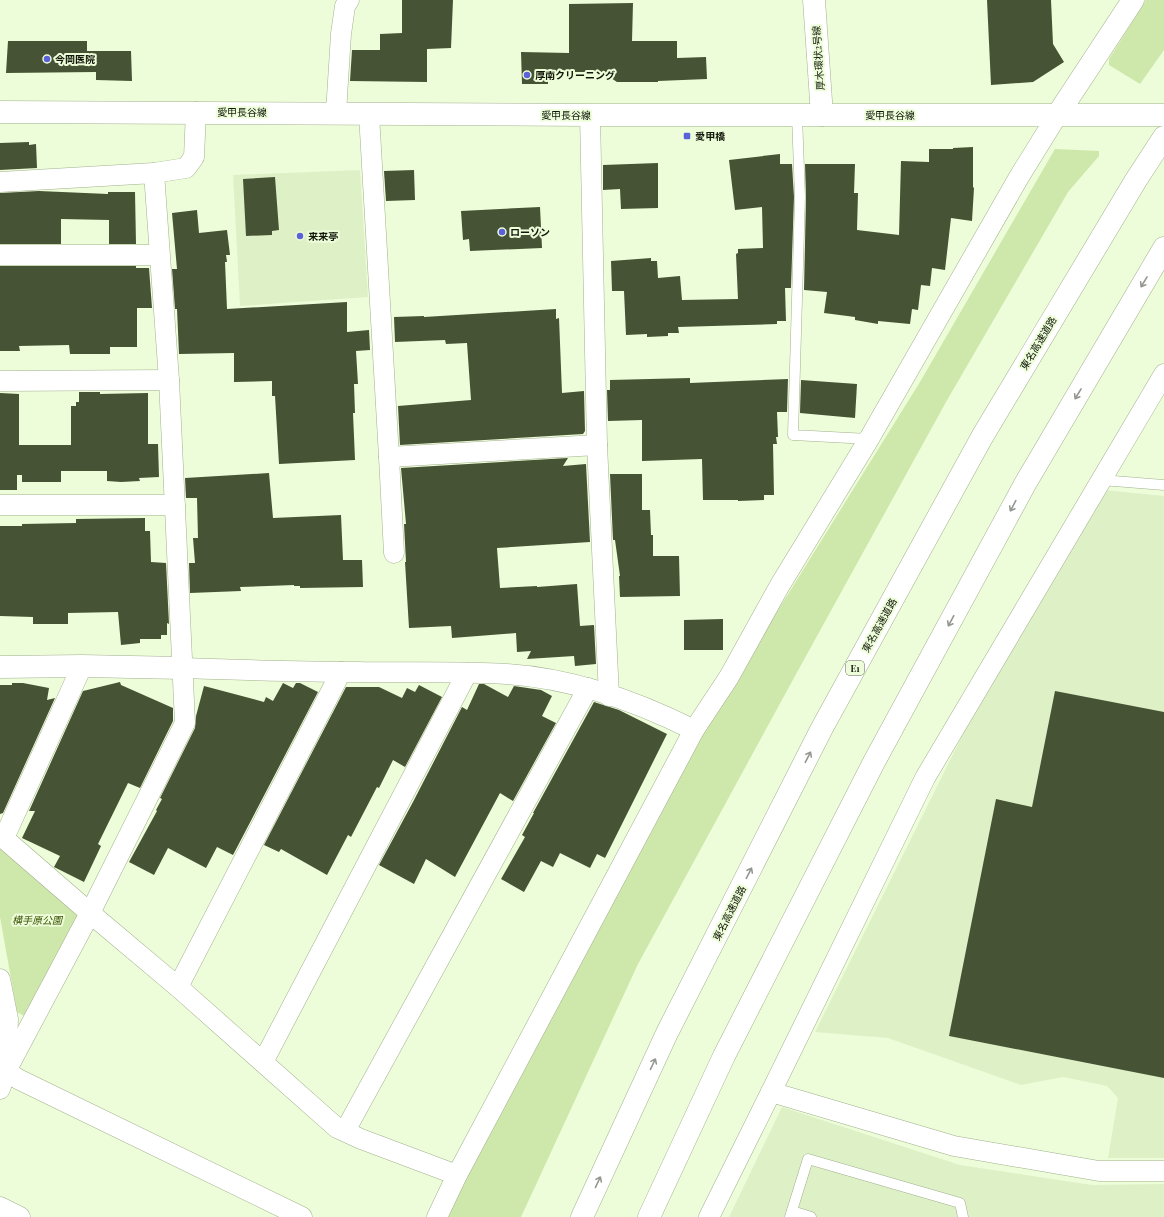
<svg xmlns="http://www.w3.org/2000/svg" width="1164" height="1217" font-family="'Playfair Display','Noto Sans JP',serif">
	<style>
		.built { fill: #def1c6 }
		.green { fill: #cee7ab }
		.building { fill: #475335 }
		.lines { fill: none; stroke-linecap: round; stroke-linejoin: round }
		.lane-casing { stroke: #a2b08e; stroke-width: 11 }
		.street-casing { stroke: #a2b08e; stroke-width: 21 }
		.secondary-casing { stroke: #a2b08e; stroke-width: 23 }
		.highway-casing { stroke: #a2b08e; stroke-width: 23 }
		.lane { stroke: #fff; stroke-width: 10 }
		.street { stroke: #fff; stroke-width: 20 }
		.secondary { stroke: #fff; stroke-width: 22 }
		.highway { stroke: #fff; stroke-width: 22 }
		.oneway { stroke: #949791 }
		.poi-dot { fill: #5b62d9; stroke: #edfdd9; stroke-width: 1.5 }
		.labels { text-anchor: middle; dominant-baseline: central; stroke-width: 4; stroke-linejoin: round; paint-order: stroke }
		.shield { fill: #edfdd9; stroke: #545c48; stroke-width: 1 }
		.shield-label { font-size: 9px; font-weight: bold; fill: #12170a }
		.street-label { font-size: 10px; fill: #12170a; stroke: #edfdd9 }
		.poi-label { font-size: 10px; font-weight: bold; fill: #12170a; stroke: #edfdd9; text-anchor: start }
		.park-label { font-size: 10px; font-style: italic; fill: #395000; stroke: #edfdd9 }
	</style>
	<rect width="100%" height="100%" fill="#edfdd9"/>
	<g class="built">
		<path d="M 360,170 L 368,297 L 240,306 L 233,175 Z"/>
		<path d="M 1104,490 L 1164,496 L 1164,1158 L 1108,1158 L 1118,1098 L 1107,1086 L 1063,1077 L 1021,1085 L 888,1038 L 815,1032 L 971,718 Z"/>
		<path d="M 782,1107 L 960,1165 L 1092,1185 L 1164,1184 L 1164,1217 L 729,1217 Z"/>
	</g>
	<g class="green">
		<path d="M 1146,0 L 1164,0 L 1164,50 L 1140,84 L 1109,65 L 1109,59 Z"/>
		<path d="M 1055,149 L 1099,151 L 1099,156 L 1068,192 L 946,402 L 795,676 L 638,964 L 521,1217 L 448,1217 L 464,1181 L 696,742 L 920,382 Z"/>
		<path d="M 0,841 L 84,912 L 28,1018 L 17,1012 L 0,917 Z"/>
	</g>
	<g class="building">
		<path d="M 402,0 L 453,0 L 451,48 L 427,49 L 427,82 L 350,81 L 352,50 L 380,50 L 380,34 L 402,33 Z"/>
		<path d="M 987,0 L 1051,0 L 1053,44 L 1064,62 L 1033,82 L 991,85 Z"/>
		<path d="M 633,3 L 632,41 L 677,41 L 677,58 L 706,57 L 707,79 L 658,81 L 658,82 L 617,82 L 602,72 L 548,72 L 548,84 L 522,84 L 521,52 L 569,53 L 569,4 Z"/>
		<path d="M 8,41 L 87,41 L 87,51 L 131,51 L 132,81 L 96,80 L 96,72 L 6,73 Z"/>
		<path d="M 29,142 L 29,145 L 36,144 L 37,168 L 0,170 L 0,143 Z"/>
		<path d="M 973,147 L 973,187 L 974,188 L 972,221 L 951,218 L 945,270 L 932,268 L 930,286 L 921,285 L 918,310 L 912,309 L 910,324 L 878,321 L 878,324 L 855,320 L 855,317 L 824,313 L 827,292 L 804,290 L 806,197 L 805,164 L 855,164 L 854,193 L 858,193 L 857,230 L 899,235 L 901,161 L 929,162 L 929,149 L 953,149 L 953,148 Z"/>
		<path d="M 780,154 L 780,164 L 792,164 L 794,197 L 791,288 L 785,288 L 786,321 L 777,321 L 777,324 L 678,327 L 679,333 L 668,333 L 668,336 L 647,337 L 647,334 L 626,335 L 624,291 L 612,291 L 611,261 L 651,258 L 651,261 L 657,261 L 658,278 L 680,276 L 682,300 L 738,299 L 736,254 L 738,253 L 738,249 L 763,248 L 762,207 L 735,210 L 729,160 Z"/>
		<path d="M 658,163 L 658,208 L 621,209 L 620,189 L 603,190 L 603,165 Z"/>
		<path d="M 414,170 L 415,200 L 386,201 L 384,171 Z"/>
		<path d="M 275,177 L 279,230 L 272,231 L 272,235 L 246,236 L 243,179 Z"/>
		<path d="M 39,191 L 108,194 L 108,192 L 135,192 L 136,244 L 109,244 L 109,220 L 61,219 L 61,244 L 0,244 L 0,193 Z"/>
		<path d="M 540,207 L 542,248 L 470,251 L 469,239 L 463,240 L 461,211 Z"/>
		<path d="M 197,210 L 199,233 L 227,230 L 230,255 L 226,255 L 227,262 L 225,262 L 227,309 L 347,302 L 347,332 L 369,330 L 370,350 L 356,351 L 358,384 L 354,384 L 355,413 L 353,413 L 355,460 L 279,464 L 275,396 L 272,396 L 272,381 L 234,382 L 234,353 L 179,354 L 177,309 L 175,309 L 172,269 L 177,269 L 172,213 Z"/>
		<path d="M 0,266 L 136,266 L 136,268 L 149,268 L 152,308 L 137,308 L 137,347 L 110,347 L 110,354 L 70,354 L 69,345 L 19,346 L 20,351 L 0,351 Z"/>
		<path d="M 556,309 L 556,319 L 559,318 L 562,393 L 584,391 L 585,431 L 583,434 L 400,445 L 398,406 L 471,400 L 467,343 L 446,344 L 445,340 L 395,342 L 394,317 L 424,316 L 424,317 Z"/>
		<path d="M 690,378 L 690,383 L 788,379 L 787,412 L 777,412 L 778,437 L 776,437 L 777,444 L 773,444 L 774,495 L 764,495 L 764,500 L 738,501 L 738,500 L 703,500 L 702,459 L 642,461 L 642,420 L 608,421 L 607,390 L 610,390 L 610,380 Z"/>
		<path d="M 801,380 L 857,384 L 855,418 L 800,413 Z"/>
		<path d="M 79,392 L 100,392 L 100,394 L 148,393 L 148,444 L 158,444 L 159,477 L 139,478 L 140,481 L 121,482 L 107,481 L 107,471 L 61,471 L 61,482 L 22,482 L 22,475 L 17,475 L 17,490 L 0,490 L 0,393 L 19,394 L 19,445 L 71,445 L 71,406 L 76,406 L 76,402 L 79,402 Z"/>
		<path d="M 568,458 L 563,466 L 586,464 L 590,542 L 497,548 L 500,588 L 537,586 L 537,587 L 577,584 L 580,626 L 594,625 L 596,664 L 575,666 L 574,656 L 527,659 L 531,651 L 517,652 L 516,633 L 452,638 L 451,626 L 409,628 L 405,562 L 406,562 L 404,524 L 406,524 L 401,468 Z"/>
		<path d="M 269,473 L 273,518 L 341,515 L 343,560 L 362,560 L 363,587 L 300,588 L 300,586 L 294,586 L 294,585 L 240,587 L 241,591 L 190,593 L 189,563 L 195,563 L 193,538 L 198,538 L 197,498 L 186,498 L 185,478 Z"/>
		<path d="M 610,474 L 642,474 L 642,510 L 650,510 L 651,535 L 653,535 L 653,556 L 679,556 L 680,596 L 620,597 L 619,576 L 620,576 L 615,540 L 613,540 Z"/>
		<path d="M 145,518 L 145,531 L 150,531 L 151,562 L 166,563 L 169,624 L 167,623 L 167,635 L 161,635 L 161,639 L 140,639 L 140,643 L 121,645 L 118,612 L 68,613 L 68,624 L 33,624 L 33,617 L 0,616 L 0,526 L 22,526 L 22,524 L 76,523 L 76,519 Z"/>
		<path d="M 723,619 L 723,650 L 684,650 L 684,620 Z"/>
		<path d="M 120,682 L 121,685 L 173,708 L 173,721 L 140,788 L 128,783 L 98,844 L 101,846 L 84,882 L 54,867 L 60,856 L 22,838 L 35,811 L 29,811 L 83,691 Z"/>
		<path d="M 12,683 L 23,683 L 49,688 L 47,700 L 55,698 L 3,813 L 0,814 L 0,685 L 12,685 Z"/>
		<path d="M 283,683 L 293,688 L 296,683 L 300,683 L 318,692 L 233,855 L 217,847 L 206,868 L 168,848 L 154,875 L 129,862 L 157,811 L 156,810 L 162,799 L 160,798 L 195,728 L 196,716 L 204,686 L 264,702 L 266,697 L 273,701 Z"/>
		<path d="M 479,684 L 484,684 L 508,697 L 514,686 L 541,690 L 552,696 L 542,716 L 556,723 L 513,801 L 500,793 L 455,877 L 426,859 L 414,884 L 379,865 L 413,802 L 462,707 L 467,710 Z"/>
		<path d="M 419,685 L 442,697 L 405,767 L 393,760 L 379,788 L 377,787 L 351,837 L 348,835 L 327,875 L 281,849 L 279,852 L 264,845 L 346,687 L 379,687 L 402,698 L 407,688 L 415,692 Z"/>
		<path d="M 1055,691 L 1164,712 L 1164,1078 L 949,1036 L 996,799 L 1032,807 Z"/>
		<path d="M 594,702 L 619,710 L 667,734 L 605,858 L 597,854 L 590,868 L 560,853 L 553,867 L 541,861 L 524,892 L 501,879 L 525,837 L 522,835 L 534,813 L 533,813 Z"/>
	</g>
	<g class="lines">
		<defs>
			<g id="lane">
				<path d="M 797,115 L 800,197 L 793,435 L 869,439"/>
				<path d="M 1101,480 L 1164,485"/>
				<path d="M 792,1211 L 811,1217"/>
				<path d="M 790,1217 L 808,1159 L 960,1203 L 963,1217"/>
			</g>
			<g id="street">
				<path d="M 336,113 L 341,34 L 345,6 L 349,0"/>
				<path d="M 369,114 L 389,457 L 394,553"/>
				<path d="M 590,115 L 597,445 L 609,696"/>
				<path d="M 154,173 L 186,168 L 194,157 L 196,112"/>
				<path d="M 0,182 L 154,173 L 169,380 L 185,723 L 90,913 L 6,1071 L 18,1079 L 302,1217"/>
				<path d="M 0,255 L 159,255"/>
				<path d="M 0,381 L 169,380"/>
				<path d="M 389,457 L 597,445"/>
				<path d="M 0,505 L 175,505"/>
				<path d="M 182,668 C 241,670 299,672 358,672 C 407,673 457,671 506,674 C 572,678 636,701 694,730"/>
				<path d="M 0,835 L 90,913 L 178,987 L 337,1128 L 361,1139 L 457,1175"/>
				<path d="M 4,838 L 82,666"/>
				<path d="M 0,979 L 8,1019 L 6,1071 L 0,1089"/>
				<path d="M 178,987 L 341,672"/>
				<path d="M 263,1062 L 467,673"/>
				<path d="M 771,1092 L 954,1146 L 1099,1171 L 1164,1171"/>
				<path d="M 345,1131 L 588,688"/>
				<path d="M 0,1207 L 20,1217"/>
				<path d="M 437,1217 L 457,1175 L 694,730 L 729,677 L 780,585 L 869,439 L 1019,177 L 1058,114"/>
				<path d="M 709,1217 L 771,1092 L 925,778 L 1164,374"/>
			</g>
			<g id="secondary">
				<path d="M 814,0 L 822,115"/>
				<path d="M 0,112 L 590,115 L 1164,115"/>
				<path d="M 1058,114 L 1133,0"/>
				<path d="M 0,667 L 82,666 L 182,668"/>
			</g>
			<g id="highway">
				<path d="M 582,1217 L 667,1033 L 822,728 L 982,437 L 1136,180 L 1164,137"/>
				<path d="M 649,1217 L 724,1056 L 874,762 L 1025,484 L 1164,248"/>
			</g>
		</defs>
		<use href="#lane" class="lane-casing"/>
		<use href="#street" class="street-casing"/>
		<use href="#secondary" class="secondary-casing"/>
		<use href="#highway" class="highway-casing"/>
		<use href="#lane" class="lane"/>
		<use href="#street" class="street"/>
		<use href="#secondary" class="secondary"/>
		<use href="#highway" class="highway"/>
	</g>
	<defs><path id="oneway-shaft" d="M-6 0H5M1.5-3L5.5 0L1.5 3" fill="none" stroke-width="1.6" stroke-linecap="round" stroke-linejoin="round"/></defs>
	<g class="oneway">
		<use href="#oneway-shaft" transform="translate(1144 282) rotate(121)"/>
		<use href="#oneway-shaft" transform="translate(1078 394) rotate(121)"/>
		<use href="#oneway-shaft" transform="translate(1013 506) rotate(118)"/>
		<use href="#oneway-shaft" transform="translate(951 621) rotate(118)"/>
		<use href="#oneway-shaft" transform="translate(808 757) rotate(-63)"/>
		<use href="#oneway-shaft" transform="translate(749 873) rotate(-63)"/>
		<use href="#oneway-shaft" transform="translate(653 1064) rotate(-65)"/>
		<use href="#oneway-shaft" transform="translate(598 1182) rotate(-65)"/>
	</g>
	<g class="poi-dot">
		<circle cx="47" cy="59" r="4"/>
		<circle cx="527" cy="75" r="4"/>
		<rect x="683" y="132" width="8" height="8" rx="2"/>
		<circle cx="502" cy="232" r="4"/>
		<circle cx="300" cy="236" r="4"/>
	</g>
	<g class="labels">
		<rect class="shield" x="846" y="661" width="18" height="14" rx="3"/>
		<g class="shield-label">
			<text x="855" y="668">E1</text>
		</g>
		<g class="street-label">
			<text transform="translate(818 58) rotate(-94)">厚木環状2号線</text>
			<text x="242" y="112">愛甲長谷線</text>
			<text x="566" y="115">愛甲長谷線</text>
			<text x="890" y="115">愛甲長谷線</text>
			<text transform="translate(1038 343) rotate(-59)">東名高速道路</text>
			<text transform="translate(879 625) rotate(-61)">東名高速道路</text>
			<text transform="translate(729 913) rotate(-63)">東名高速道路</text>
		</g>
		<g class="poi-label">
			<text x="55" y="59">今岡医院</text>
			<text x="535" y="75">厚南クリーニング</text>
			<text x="695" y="136">愛甲橋</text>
			<text x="510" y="232">ローソン</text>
			<text x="308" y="236">来来亭</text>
		</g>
		<g class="park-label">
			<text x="37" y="920">横手原公園</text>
		</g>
	</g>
</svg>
